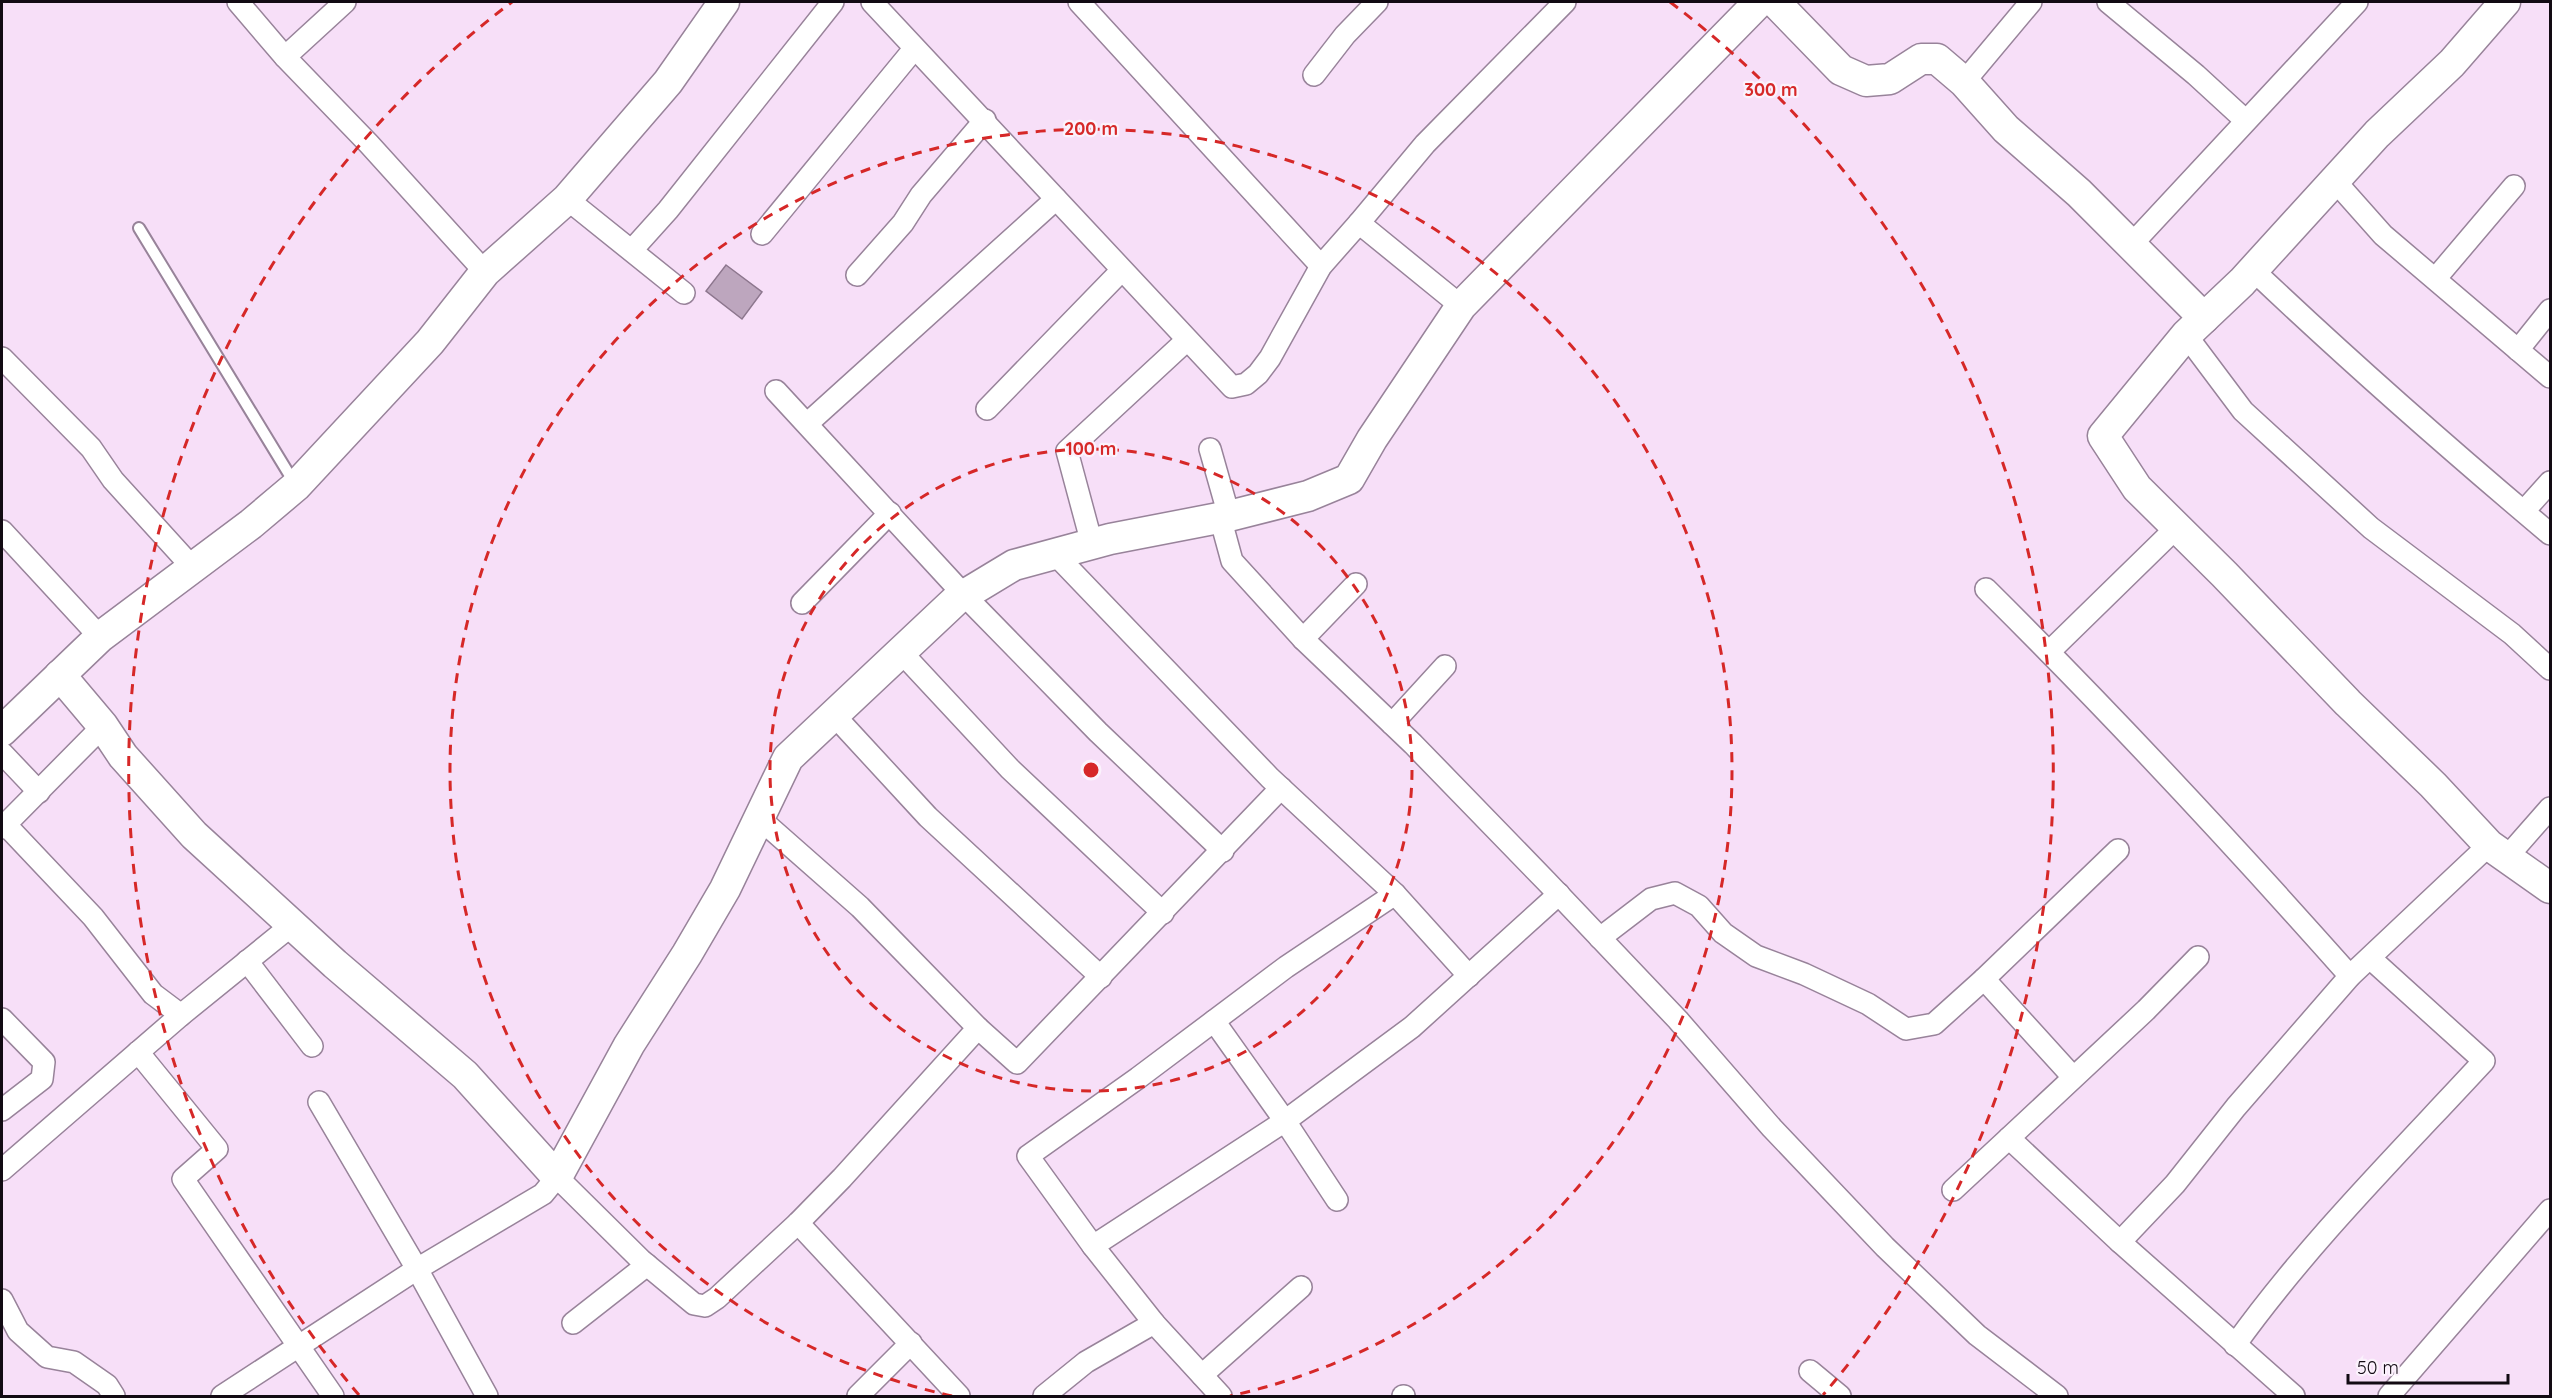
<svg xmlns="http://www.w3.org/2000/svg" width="2552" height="1398" font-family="Quicksand,sans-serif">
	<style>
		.building { fill: #bda6be; stroke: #8d778e; stroke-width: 1.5 }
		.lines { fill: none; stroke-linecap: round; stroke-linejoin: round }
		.lane-casing { stroke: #98839a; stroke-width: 14 }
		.street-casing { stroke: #98839a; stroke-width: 24 }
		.secondary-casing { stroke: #98839a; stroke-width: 33 }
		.lane { stroke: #fff; stroke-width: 10 }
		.street { stroke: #fff; stroke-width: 21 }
		.secondary { stroke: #fff; stroke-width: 30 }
		.ring { fill: none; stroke: #d62828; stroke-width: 3; stroke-dasharray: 10 8 }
		.centre { fill: #d62828; stroke: #fbf2fc; stroke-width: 3 }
		.ring-label { font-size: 18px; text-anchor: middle; font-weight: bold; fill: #d62828; stroke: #fbf2fc; stroke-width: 4.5; stroke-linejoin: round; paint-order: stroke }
	</style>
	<rect width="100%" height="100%" fill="#f7dff8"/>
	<path class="building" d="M 726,265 L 762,292 L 742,319 L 706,291 Z"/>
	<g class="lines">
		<defs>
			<path id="lane" d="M 139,228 L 295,484"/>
			<g id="street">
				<path d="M 238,2 L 285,57 L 369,144 L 485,272"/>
				<path d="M 872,2 L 1232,387 L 1246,384 L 1258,374 L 1270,358 L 1321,266 L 1359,223 L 1461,306"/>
				<path d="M 1079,2 L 1321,266"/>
				<path d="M 2108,2 L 2196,75 L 2245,120"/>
				<path d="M 285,57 L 345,2"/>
				<path d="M 1314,75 L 1345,35 L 1377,2"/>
				<path d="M 1964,82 L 2031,2"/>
				<path d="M 2335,181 L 2383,235 L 2550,377"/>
				<path d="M 567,199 L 684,293"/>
				<path d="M 1359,223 L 1425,144 L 1565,2"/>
				<path d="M 762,234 L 914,49"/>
				<path d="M 2131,245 L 2357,2"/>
				<path d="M 632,250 L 668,210 L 833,2"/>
				<path d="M 2253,270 C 2349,361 2449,449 2550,534"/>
				<path d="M 857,275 L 903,223 L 921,195 L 985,120"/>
				<path d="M 2436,278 L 2514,186"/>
				<path d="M 2186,335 L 2243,411 L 2371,528 L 2512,634 L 2550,669"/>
				<path d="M 2518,350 L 2550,310"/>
				<path d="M 2,358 L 91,448 L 113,480 L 193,568"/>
				<path d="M 776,391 L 964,595 L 1098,732 L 1223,851"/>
				<path d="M 987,409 L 1121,271"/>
				<path d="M 808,423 L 1056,199"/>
				<path d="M 1210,449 L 1229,516"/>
				<path d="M 2524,511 L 2550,482"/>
				<path d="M 1220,517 L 1232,561 L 1303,639 L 1413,744 L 1547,882 L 1678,1020 L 1772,1128 L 1885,1247 L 1977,1335 L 2057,1396"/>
				<path d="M 2,531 L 100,637"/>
				<path d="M 1092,544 L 1067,451 L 1187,340"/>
				<path d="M 1055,554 L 1270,778 L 1395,894 L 1469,976"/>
				<path d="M 1986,589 C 2112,714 2232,843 2350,976"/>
				<path d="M 802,603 L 890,513"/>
				<path d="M 1303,639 L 1356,584"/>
				<path d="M 901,652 L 1010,769 L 1163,913"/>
				<path d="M 2049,652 L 2177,527"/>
				<path d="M 833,714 L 928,817 L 1101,977"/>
				<path d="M 1392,724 L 1445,666"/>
				<path d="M 2,753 L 39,792"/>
				<path d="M 5,824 L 93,917 L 153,994 L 181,1015"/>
				<path d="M 2,828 L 103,726"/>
				<path d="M 2507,857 L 2550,808"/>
				<path d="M 1600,938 L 1651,899 L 1675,893 L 1699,906 L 1723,933 L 1756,956 L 1804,974 L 1868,1004 L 1906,1029 L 1934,1024 L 1984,979 L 2118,850"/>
				<path d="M 247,961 L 312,1046"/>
				<path d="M 1984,979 L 2073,1077"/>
				<path d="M 2,1019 L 44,1062 L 42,1079 L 2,1110"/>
				<path d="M 1214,1021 L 1285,1121 L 1337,1200"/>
				<path d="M 978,1028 L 1017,1063 L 1281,788"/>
				<path d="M 138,1052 L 217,1149 L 183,1179 L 333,1396"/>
				<path d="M 319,1102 L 417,1269 L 487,1396"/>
				<path d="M 2,1170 L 181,1015 L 292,925"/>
				<path d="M 1953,1190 L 2009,1138"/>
				<path d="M 798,1223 L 959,1396"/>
				<path d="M 2120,1242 L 2009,1138 L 2146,1010 L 2198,957"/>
				<path d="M 1093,1246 L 1285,1121 L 1412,1027 L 1559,894"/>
				<path d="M 2,1300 L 18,1331 L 47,1357 L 74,1362 L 107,1385 L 114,1396"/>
				<path d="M 573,1323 L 647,1265"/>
				<path d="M 1154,1323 L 1093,1246 L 1028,1156 L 1138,1078 L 1286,967 L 1395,894"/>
				<path d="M 2235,1345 C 2309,1242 2399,1153 2484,1061 L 2370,958"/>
				<path d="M 1810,1371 L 1840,1396"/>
				<path d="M 1202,1375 L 1301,1287"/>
				<path d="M 222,1396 L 417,1269 L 543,1194 L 557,1177 L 641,1260 L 694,1304 L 705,1306 L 717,1298 L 798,1223 L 842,1178 L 978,1028 L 860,907 L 759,818"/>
				<path d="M 858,1396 L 911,1343"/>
				<path d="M 1044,1396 L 1086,1362 L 1154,1323 L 1221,1396"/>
				<path d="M 1403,1396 L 1404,1396"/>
				<path d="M 2294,1396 L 2120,1242 L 2175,1184 L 2236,1107 L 2350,976 L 2489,845"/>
				<path d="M 2389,1396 L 2550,1210"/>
			</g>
			<g id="secondary">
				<path d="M 1775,2 L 1841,70 L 1866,81 L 1890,79 L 1921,59 L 1937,59 L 1964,82 L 2006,129 L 2079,193 L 2204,318"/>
				<path d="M 2505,2 L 2452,63 L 2377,134 L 2242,282 L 2186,335 L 2103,436 L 2137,488 L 2224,574 L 2348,703 L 2433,785 L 2489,845 L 2550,888"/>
				<path d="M 60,675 L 103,726 L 123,756 L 194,835 L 335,964 L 465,1075 L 557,1177 L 629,1045 L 687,954 L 725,889 L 788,758 L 956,600 L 1014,565 L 1110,539 L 1229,516 L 1308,496 L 1349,479 L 1372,439 L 1461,306 L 1759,2"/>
				<path d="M 2,731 L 100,637 L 251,524 L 296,486 L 430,342 L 485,272 L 567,199 L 668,82 L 724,2"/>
			</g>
		</defs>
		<use href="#lane" class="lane-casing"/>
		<use href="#street" class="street-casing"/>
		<use href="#secondary" class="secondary-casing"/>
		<use href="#lane" class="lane"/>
		<use href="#street" class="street"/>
		<use href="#secondary" class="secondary"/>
	</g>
	<g class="ring">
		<circle cx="1091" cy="770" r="321"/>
		<path d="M952 1396A641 641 0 1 1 1230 1396"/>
		<path d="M359 1395A962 962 0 0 1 512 2M1670 2A962 962 0 0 1 1823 1395"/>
	</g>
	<circle cx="1091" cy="770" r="9" class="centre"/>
	<g class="ring-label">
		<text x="1771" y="96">300 m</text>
		<text x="1091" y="135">200 m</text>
		<text x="1091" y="455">100 m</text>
	</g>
	<rect width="2552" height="1398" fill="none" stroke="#120a13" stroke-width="6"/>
	<path d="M2348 1374v9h160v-9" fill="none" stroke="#120a13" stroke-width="3"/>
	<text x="2357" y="1374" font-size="18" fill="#120a13" stroke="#fbf2fc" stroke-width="4.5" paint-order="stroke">50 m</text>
</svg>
